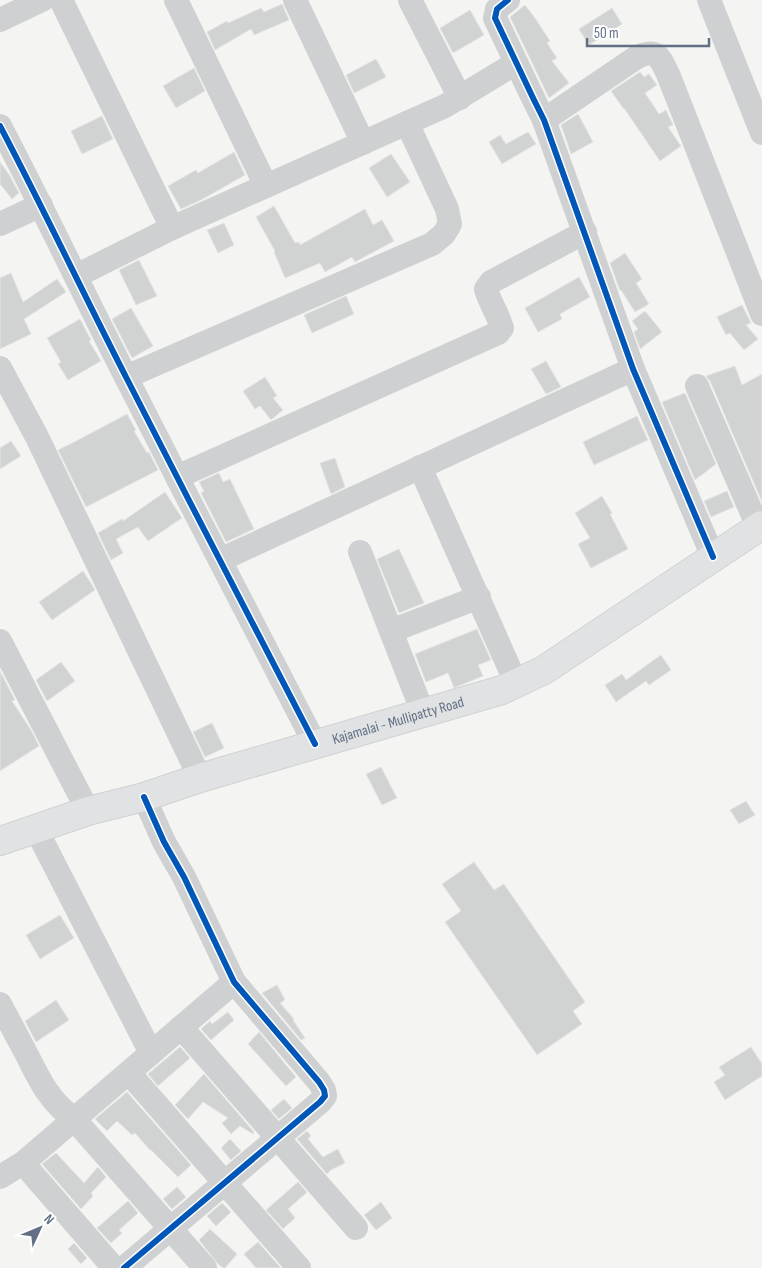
<svg xmlns="http://www.w3.org/2000/svg" width="762" height="1268" font-family="'Sofia Sans Condensed',sans-serif">
	<style>
		.building { fill: #d1d3d3; stroke: #e4e4e2 }
		.lines { fill: none; stroke-linecap: round; stroke-linejoin: round }
		.major-casing { stroke: #d0d2d2; stroke-width: 30 }
		.minor { stroke: #cfd0d1; stroke-width: 24 }
		.major { stroke: #e1e2e3; stroke-width: 28 }
		.cycleway-casing { stroke: #fff; stroke-width: 9 }
		.cycleway { stroke: #0057b8; stroke-width: 6 }
		.labels { text-anchor: middle; dominant-baseline: central; stroke-width: 5; stroke-linejoin: round; paint-order: stroke }
		.street-label { font-size: 15px; fill: #617085; stroke: #fff }
	</style>
	<rect width="100%" height="100%" fill="#f4f5f2"/>
	<g class="building">
		<path d="M 282,4 L 289,20 L 254,35 L 251,29 L 215,50 L 207,32 L 227,21 L 228,23 L 261,8 L 264,12 Z"/>
		<path d="M 525,5 L 535,18 L 550,41 L 547,43 L 557,58 L 552,61 L 569,83 L 549,98 L 510,17 Z"/>
		<path d="M 612,8 L 622,24 L 589,45 L 579,29 Z"/>
		<path d="M 470,10 L 484,35 L 453,53 L 440,28 Z"/>
		<path d="M 376,59 L 386,77 L 354,93 L 346,75 Z"/>
		<path d="M 194,68 L 205,91 L 176,108 L 163,86 Z"/>
		<path d="M 640,72 L 644,77 L 649,74 L 657,85 L 645,93 L 659,114 L 666,110 L 673,125 L 668,127 L 681,146 L 660,161 L 624,108 L 623,108 L 611,91 Z"/>
		<path d="M 578,114 L 593,142 L 571,154 L 561,125 Z"/>
		<path d="M 102,116 L 113,139 L 82,154 L 71,131 Z"/>
		<path d="M 528,132 L 536,144 L 502,164 L 489,142 L 500,135 L 506,144 Z"/>
		<path d="M 234,152 L 245,175 L 201,200 L 181,209 L 168,186 L 196,170 L 198,173 Z"/>
		<path d="M 391,154 L 410,182 L 387,197 L 369,168 Z"/>
		<path d="M 0,162 L 10,176 L 19,193 L 12,199 L 0,184 Z"/>
		<path d="M 274,206 L 295,243 L 299,242 L 300,245 L 365,209 L 373,225 L 382,220 L 394,241 L 355,262 L 352,257 L 325,272 L 320,263 L 285,278 L 274,252 L 275,251 L 256,217 Z"/>
		<path d="M 224,223 L 234,245 L 218,253 L 207,230 Z"/>
		<path d="M 625,253 L 642,279 L 636,283 L 649,304 L 635,312 L 621,290 L 620,291 L 610,263 Z"/>
		<path d="M 139,260 L 157,296 L 136,305 L 119,270 Z"/>
		<path d="M 11,273 L 23,302 L 57,279 L 66,292 L 24,319 L 31,334 L 0,349 L 0,278 Z"/>
		<path d="M 579,277 L 590,297 L 560,314 L 562,319 L 538,332 L 525,308 Z"/>
		<path d="M 346,296 L 354,314 L 312,333 L 304,315 Z"/>
		<path d="M 742,305 L 751,323 L 746,325 L 758,339 L 744,350 L 730,333 L 726,335 L 717,317 Z"/>
		<path d="M 131,308 L 153,346 L 132,358 L 112,319 Z"/>
		<path d="M 645,311 L 662,332 L 640,349 L 634,332 L 638,329 L 632,321 Z"/>
		<path d="M 80,319 L 91,340 L 89,341 L 101,361 L 68,380 L 58,364 L 61,362 L 47,338 Z"/>
		<path d="M 546,361 L 561,387 L 546,394 L 531,369 Z"/>
		<path d="M 735,366 L 742,385 L 762,374 L 762,502 L 710,381 L 706,376 Z"/>
		<path d="M 265,377 L 277,396 L 273,398 L 283,410 L 271,420 L 260,406 L 255,409 L 243,391 Z"/>
		<path d="M 685,393 L 716,464 L 695,480 L 662,402 Z"/>
		<path d="M 127,414 L 136,430 L 134,431 L 147,453 L 149,452 L 158,470 L 86,507 L 58,450 L 82,438 Z"/>
		<path d="M 637,416 L 648,440 L 594,465 L 583,442 Z"/>
		<path d="M 11,441 L 21,456 L 0,469 L 0,448 Z"/>
		<path d="M 335,458 L 345,487 L 331,494 L 320,463 Z"/>
		<path d="M 219,473 L 223,482 L 230,479 L 254,529 L 226,542 L 201,493 L 204,491 L 199,482 Z"/>
		<path d="M 727,491 L 734,507 L 711,517 L 704,501 Z"/>
		<path d="M 165,492 L 182,518 L 148,541 L 138,527 L 116,539 L 123,553 L 111,560 L 98,533 L 122,519 L 123,521 Z"/>
		<path d="M 602,496 L 612,513 L 610,514 L 628,549 L 591,568 L 578,544 L 590,538 L 575,513 Z"/>
		<path d="M 399,549 L 424,603 L 399,613 L 377,559 Z"/>
		<path d="M 83,571 L 91,583 L 95,590 L 52,620 L 39,602 Z"/>
		<path d="M 477,629 L 491,660 L 478,665 L 483,676 L 454,688 L 448,673 L 426,682 L 415,654 Z"/>
		<path d="M 661,655 L 671,670 L 649,685 L 646,681 L 616,702 L 605,685 L 622,674 L 626,680 Z"/>
		<path d="M 61,662 L 75,681 L 47,701 L 36,680 Z"/>
		<path d="M 0,671 L 15,700 L 12,701 L 31,730 L 39,746 L 0,771 Z"/>
		<path d="M 212,723 L 224,748 L 205,757 L 193,732 Z"/>
		<path d="M 381,767 L 397,798 L 382,805 L 366,774 Z"/>
		<path d="M 746,801 L 755,815 L 739,824 L 730,810 Z"/>
		<path d="M 474,862 L 494,890 L 504,884 L 585,1002 L 573,1011 L 582,1024 L 537,1055 L 445,922 L 461,911 L 442,884 Z"/>
		<path d="M 60,915 L 74,938 L 40,959 L 26,935 Z"/>
		<path d="M 277,985 L 285,1000 L 280,1003 L 294,1019 L 293,1020 L 305,1038 L 301,1040 L 262,993 Z"/>
		<path d="M 56,1000 L 69,1020 L 36,1042 L 25,1021 Z"/>
		<path d="M 228,1012 L 234,1020 L 211,1040 L 201,1029 L 210,1021 L 212,1024 Z"/>
		<path d="M 259,1032 L 296,1077 L 286,1086 L 248,1044 Z"/>
		<path d="M 180,1047 L 190,1058 L 158,1086 L 148,1074 Z"/>
		<path d="M 751,1047 L 762,1064 L 762,1076 L 725,1100 L 714,1082 L 725,1075 L 719,1067 Z"/>
		<path d="M 204,1074 L 254,1132 L 253,1134 L 240,1126 L 231,1134 L 222,1123 L 228,1118 L 203,1102 L 188,1119 L 175,1105 Z"/>
		<path d="M 127,1092 L 191,1165 L 178,1177 L 151,1150 L 150,1150 L 135,1133 L 132,1135 L 117,1121 L 107,1131 L 95,1119 Z"/>
		<path d="M 284,1099 L 292,1108 L 279,1119 L 271,1110 Z"/>
		<path d="M 307,1131 L 311,1136 L 308,1139 L 323,1157 L 338,1149 L 345,1163 L 331,1170 L 327,1174 L 297,1139 Z"/>
		<path d="M 230,1139 L 241,1151 L 231,1160 L 221,1148 Z"/>
		<path d="M 56,1153 L 84,1183 L 98,1167 L 106,1177 L 91,1193 L 93,1196 L 81,1209 L 42,1164 Z"/>
		<path d="M 298,1182 L 307,1192 L 288,1209 L 295,1218 L 283,1229 L 266,1210 Z"/>
		<path d="M 177,1187 L 186,1197 L 172,1209 L 163,1199 Z"/>
		<path d="M 128,1201 L 138,1213 L 119,1230 L 122,1233 L 111,1243 L 97,1228 Z"/>
		<path d="M 381,1202 L 392,1218 L 376,1230 L 364,1215 Z"/>
		<path d="M 222,1203 L 231,1212 L 216,1226 L 207,1216 Z"/>
		<path d="M 210,1229 L 237,1254 L 225,1268 L 223,1268 L 217,1263 L 199,1240 Z"/>
		<path d="M 258,1242 L 281,1268 L 256,1268 L 244,1254 Z"/>
		<path d="M 74,1243 L 87,1258 L 81,1264 L 68,1249 Z"/>
	</g>
	<g class="lines">
		<defs>
			<g id="major">
				<path id="s1" d="M 0,841 L 88,811 L 144,797 L 200,778 L 502,690 L 544,670 L 762,525"/>
			</g>
		</defs>
		<use href="#major" class="major-casing"/>
		<g class="minor">
			<path d="M 61,0 L 172,228"/>
			<path d="M 176,0 L 266,186"/>
			<path d="M 295,0 L 363,143"/>
			<path d="M 410,0 L 460,98"/>
			<path d="M 508,0 L 497,9 L 495,18 L 534,100 L 544,120 L 633,369 L 713,557"/>
			<path d="M 709,0 L 762,133"/>
			<path d="M 0,20 L 42,0"/>
			<path d="M 544,120 L 637,57 C 657,48 659,56 668,74 L 762,314"/>
			<path d="M 0,126 C 44,210 84,295 127,379 C 189,501 252,623 315,744"/>
			<path d="M 0,224 L 41,205"/>
			<path d="M 76,276 L 172,228 L 445,106 L 516,63"/>
			<path d="M 0,368 L 37,437 L 200,778"/>
			<path d="M 126,377 L 432,244 L 444,234 L 450,224 L 447,209 L 407,123"/>
			<path d="M 697,386 L 758,527"/>
			<path d="M 420,467 L 516,683"/>
			<path d="M 177,477 L 498,333 L 502,328 C 498,314 490,303 486,289 L 491,282 L 585,232"/>
			<path d="M 360,552 L 423,713"/>
			<path d="M 220,560 L 633,369"/>
			<path d="M 391,631 L 479,597"/>
			<path d="M 0,641 L 88,811"/>
			<path d="M 36,829 L 151,1053"/>
			<path d="M 0,1004 C 9,1021 18,1038 27,1055 C 40,1081 50,1102 74,1119 L 205,1268"/>
			<path d="M 181,1027 L 356,1228"/>
			<path d="M 129,1073 L 299,1268"/>
			<path d="M 23,1163 L 114,1268"/>
			<path d="M 0,1177 L 23,1163 L 234,982"/>
			<path d="M 124,1268 L 320,1102 L 325,1096 L 324,1090 L 319,1082 L 234,982 L 184,877 L 164,842 L 144,797"/>
		</g>
		<use href="#major" class="major"/>
		<defs>
			<g id="cycleway">
				<path d="M 508,0 L 497,9 L 495,18 L 534,100 L 544,120 L 633,369 L 713,557"/>
				<path d="M 0,126 C 44,210 84,295 127,379 C 189,501 252,623 315,744"/>
				<path d="M 124,1268 L 320,1102 L 325,1096 L 324,1090 L 319,1082 L 234,982 L 184,877 L 164,842 L 144,797"/>
			</g>
		</defs>
		<use href="#cycleway" class="cycleway-casing"/>
		<use href="#cycleway" class="cycleway"/>
	</g>
	<g class="labels">
		<g class="street-label">
			<text stroke="none"><textPath href="#s1" startOffset="416">Kajamalai - Mullipatty Road</textPath></text>
		</g>
	</g>
	<g transform="translate(40 1228) rotate(46)" stroke="#ffffff" stroke-width="4" paint-order="stroke">
	<path d="M0-4L9 19L0 12L-9 19Z" fill="#617085"/>
	<text y="-8" font-size="14" font-weight="bold" text-anchor="middle" fill="#617085">N</text>
	</g>
	<path d="M587 38v8h122v-8" fill="none" stroke="#617085" stroke-width="2.5"/>
	<text x="594" y="38" font-size="15" fill="#617085" stroke="#ffffff" stroke-width="4" paint-order="stroke">50 m</text>
</svg>
